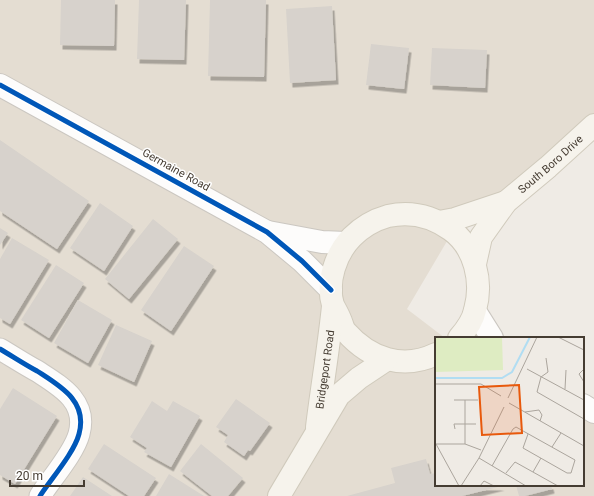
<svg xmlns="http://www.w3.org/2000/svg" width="594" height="496" font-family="Roboto,sans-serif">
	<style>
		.residential { fill: #e4ddd2 }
		.building { fill: #d7d2cc; filter: url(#shadow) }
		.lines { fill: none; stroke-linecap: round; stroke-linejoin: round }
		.minor-casing { stroke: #cbc7c1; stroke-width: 23 }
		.tertiary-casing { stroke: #cbc7c1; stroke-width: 24 }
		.secondary-casing { stroke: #d0cabc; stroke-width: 24 }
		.minor { stroke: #fdfcfb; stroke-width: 21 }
		.tertiary { stroke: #fdfcfb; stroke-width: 22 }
		.secondary { stroke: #f6f3ec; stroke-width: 22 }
		.cycleway-casing { stroke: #fff; stroke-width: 8 }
		.cycleway { stroke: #0057b8; stroke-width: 5 }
		.labels { text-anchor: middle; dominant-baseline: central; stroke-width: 3; stroke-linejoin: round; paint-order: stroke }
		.street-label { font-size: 11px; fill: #453c32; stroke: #fff }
		.inset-river { fill: none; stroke: #b1ddf2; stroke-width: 2 }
		.inset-road { fill: none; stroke: #aba59d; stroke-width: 1 }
		.view { fill: #e8590c; fill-opacity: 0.15; stroke: #e8590c; stroke-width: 2 }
		.inset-edge { fill: none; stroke: #453c32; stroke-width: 2 }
	</style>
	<defs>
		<filter id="shadow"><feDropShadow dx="2.5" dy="4.5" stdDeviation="0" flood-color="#0004"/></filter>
	</defs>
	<rect width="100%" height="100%" fill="#efebe5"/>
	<path class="residential" d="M 0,0 L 594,0 L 594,125 L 453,231 L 407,309 L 445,338 L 436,338 L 436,485 L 583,485 L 583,415 L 594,421 L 594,496 L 0,496 Z"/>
	<g class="building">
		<path d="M 61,0 L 115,0 L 114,46 L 60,45 Z"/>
		<path d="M 139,0 L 186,0 L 184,60 L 137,59 Z"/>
		<path d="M 210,0 L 266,0 L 264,77 L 208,76 Z"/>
		<path d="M 332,6 L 336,80 L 290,83 L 286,9 Z"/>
		<path d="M 371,44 L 409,48 L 404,89 L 366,85 Z"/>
		<path d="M 432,48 L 487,50 L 485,88 L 430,85 Z"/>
		<path d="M 0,140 L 89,201 L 57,249 L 0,211 Z"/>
		<path d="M 100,203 L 133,226 L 104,271 L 70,248 Z"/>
		<path d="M 153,219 L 178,239 L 129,299 L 105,279 Z"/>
		<path d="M 0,228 L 8,233 L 0,245 Z"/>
		<path d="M 12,238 L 49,260 L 10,324 L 0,318 L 0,259 Z"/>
		<path d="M 184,246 L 214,266 L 171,331 L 141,310 Z"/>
		<path d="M 56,265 L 84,283 L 49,338 L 21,320 Z"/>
		<path d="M 78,300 L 112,320 L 88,363 L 54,343 Z"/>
		<path d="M 116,325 L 152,341 L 134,382 L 98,365 Z"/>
		<path d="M 13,388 L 57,416 L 15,484 L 0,475 L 0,409 Z"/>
		<path d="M 236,399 L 270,423 L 250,451 L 248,450 L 244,456 L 224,442 L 228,435 L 216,427 Z"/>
		<path d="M 152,401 L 167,411 L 173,401 L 200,416 L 171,467 L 144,452 L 147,448 L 130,437 Z"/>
		<path d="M 104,444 L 156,478 L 144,496 L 129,496 L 88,469 Z"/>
		<path d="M 201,444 L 243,478 L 228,496 L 212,496 L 180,471 Z"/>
		<path d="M 426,459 L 430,474 L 436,473 L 436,485 L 502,486 L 462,496 L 347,496 L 395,483 L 391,468 Z"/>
		<path d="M 169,474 L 204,496 L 156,496 Z"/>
		<path d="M 83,477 L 112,496 L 70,496 Z"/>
		<path d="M 516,485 L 551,485 L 552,489 L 525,496 L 519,496 Z"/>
	</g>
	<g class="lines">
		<defs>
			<path id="minor" d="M 0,349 C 12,356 24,364 37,371 C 60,386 88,401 79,434 C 74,453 51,479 40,496"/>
			<g id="tertiary">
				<path d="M 0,85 L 267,232 L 302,261 L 331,290"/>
				<path d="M 268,232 L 322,242 L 346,243"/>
				<path d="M 475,311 L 492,338"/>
				<path d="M 583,405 L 594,412"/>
			</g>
			<g id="secondary">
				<path d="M 439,222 L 455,219 L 506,202"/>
				<path id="s1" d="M 475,264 L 481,237 L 506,202 L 548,167 L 594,125"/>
				<path d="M 436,354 C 403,370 370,359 346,332 C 343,329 342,323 340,319 C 338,314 335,309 333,305 C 326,282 336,253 352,237 C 362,227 374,220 388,216 C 411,211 432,216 451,230 C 475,247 483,282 475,310 C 473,320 466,330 459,338"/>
				<path id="s2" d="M 317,427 C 322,386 329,346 333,306"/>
				<path d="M 279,496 L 339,395 L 359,378 L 386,360"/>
			</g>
		</defs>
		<use href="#minor" class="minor-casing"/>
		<use href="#tertiary" class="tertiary-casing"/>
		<use href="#secondary" class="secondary-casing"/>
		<use href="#minor" class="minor"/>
		<use href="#tertiary" class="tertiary"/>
		<use href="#secondary" class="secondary"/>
		<defs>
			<g id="cycleway">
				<path d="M 0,85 L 267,232 L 302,261 L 331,290"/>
				<path d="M 0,349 C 12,356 24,364 37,371 C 60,386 88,401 79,434 C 74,453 51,479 40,496"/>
			</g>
		</defs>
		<use href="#cycleway" class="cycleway-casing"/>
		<use href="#cycleway" class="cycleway"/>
	</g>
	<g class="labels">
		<g class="street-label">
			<text stroke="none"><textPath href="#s1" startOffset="129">South Boro Drive</textPath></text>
			<text transform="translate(176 170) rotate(29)">Germaine Road</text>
			<text stroke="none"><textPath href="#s2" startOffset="58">Bridgeport Road</textPath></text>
		</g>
	</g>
	<g transform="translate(435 337)">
		<rect width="149" height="149" fill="#efebe5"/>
		<path d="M 0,0 L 67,0 L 68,33 L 0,35 Z" fill="#deecc2"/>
		<path class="inset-river" d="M 0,41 L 67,41 L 77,35 L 95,0"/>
		<path class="inset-road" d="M 123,0 L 149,13M 111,21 L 113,35 L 106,40 L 102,55 L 149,82M 92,32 L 149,63M 149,32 L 144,37 L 149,45M 0,47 L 46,47 L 66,59M 130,52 L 131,33M 73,61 L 102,0M 19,63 L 43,63M 30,63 L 30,107M 74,66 L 149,109M 90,75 L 104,73 L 107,78 L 105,84M 20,92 L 19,87 L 41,87M 0,107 L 30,107 L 46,113M 1,107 L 24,149M 117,110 L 126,96M 44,121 L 91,149M 57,129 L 78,92 L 81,90 L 140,123 L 136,136 L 132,136 L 88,111 L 93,97M 98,135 L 106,121M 71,136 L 80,125 L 123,149M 26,149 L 44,121 L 69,70M 45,149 L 49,144 L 59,149"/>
		<path class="view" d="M 84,48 L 87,96 L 47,98 L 44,50 Z"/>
		<rect width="149" height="149" class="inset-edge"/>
	</g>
	<path d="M10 480v6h74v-6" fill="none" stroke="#453c32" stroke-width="2"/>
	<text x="16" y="480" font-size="12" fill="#453c32" stroke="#ffffff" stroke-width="3" paint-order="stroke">20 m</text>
</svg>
